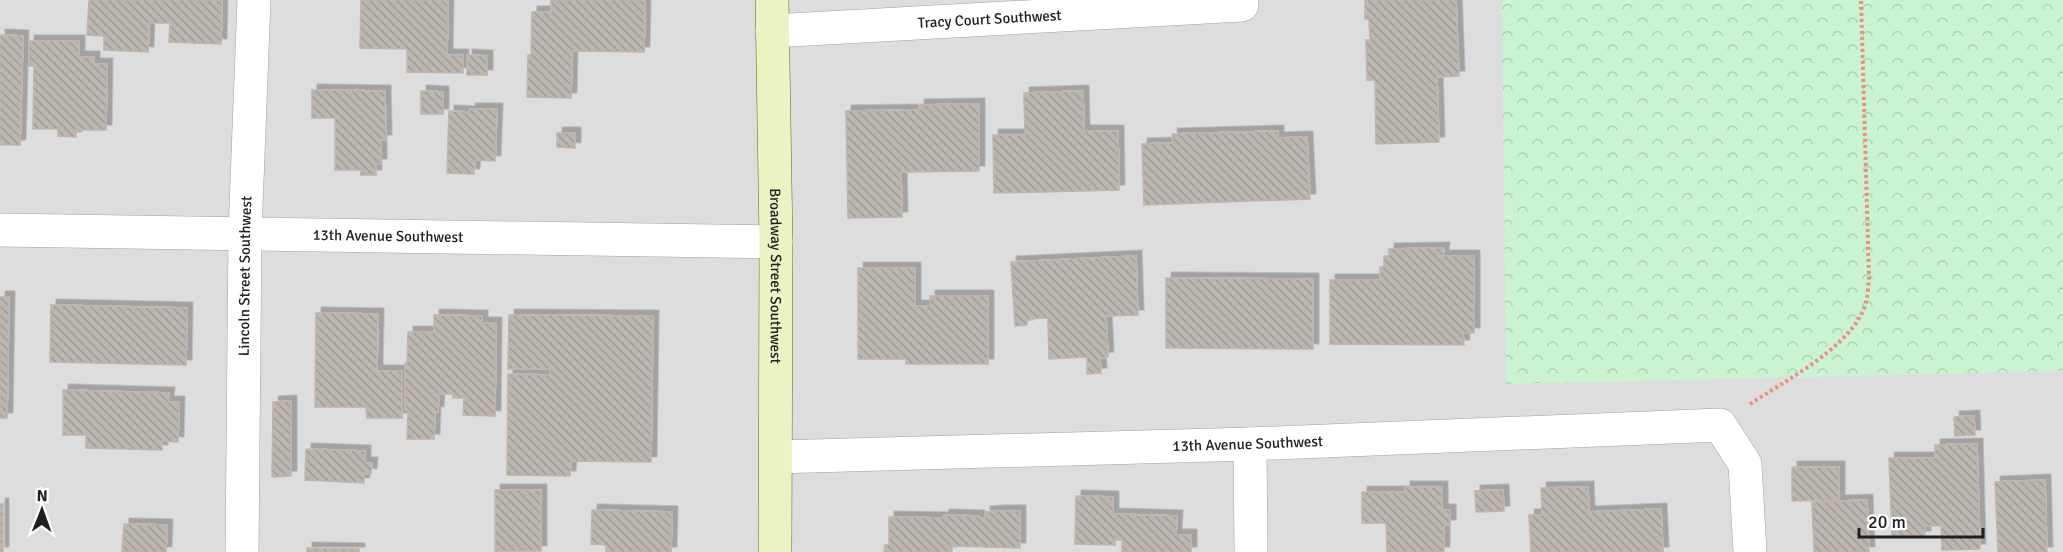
<svg xmlns="http://www.w3.org/2000/svg" width="2063" height="552" font-family="Signika,sans-serif">
	<style>
		.residential { fill: #dedddd }
		.park { fill: url(#park-crowns) }
		.building { fill: url(#building-back-hatch); stroke: #bfb5ac; stroke-width: 1.5; filter: url(#shadow) }
		.lines { fill: none; stroke-linecap: round; stroke-linejoin: round }
		.street-casing { stroke: #a1a1a1; stroke-width: 34 }
		.secondary-casing { stroke: #5b6a13; stroke-width: 34 }
		.path { stroke: #e8917f; stroke-width: 4; stroke-dasharray: 3 3; stroke-linecap: butt }
		.street { stroke: #fff; stroke-width: 33 }
		.secondary { stroke: #ecf2c3; stroke-width: 33 }
		.labels { text-anchor: middle; dominant-baseline: central; stroke-width: 6; stroke-linejoin: round; paint-order: stroke }
		.street-label { font-size: 15px; fill: #202020; stroke: #fff }
	</style>
	<defs>
		<pattern id="park-crowns" width="20" height="18" patternUnits="userSpaceOnUse" patternTransform="scale(1.5)"><rect width="20" height="18" fill="#cbf3d1"/><path d="M2 6a3 3 0 1 1 6 0M12 15a3 3 0 1 1 6 0" fill="none" stroke="#aed0b3"/></pattern>
		<pattern id="building-back-hatch" width="6" height="6" patternUnits="userSpaceOnUse" patternTransform="scale(1.5)"><rect width="6" height="6" fill="#bcb6b1"/><path d="M-1 5l2 2M0 0l6 6M5-1l2 2" fill="none" stroke="#a19c98"/></pattern>
		<filter id="shadow"><feDropShadow dx="5.5" dy="-5.5" stdDeviation="0" flood-color="#0004"/></filter>
	</defs>
	<rect width="100%" height="100%" fill="#efede8"/>
	<rect class="residential" x="0" y="0" width="2063" height="552"/>
	<path class="park" d="M 1502,0 L 2063,0 L 2063,371 L 1506,384 Z"/>
	<g class="building">
		<path d="M 106,0 L 222,0 L 221,44 L 169,42 L 170,23 L 149,23 L 148,52 L 104,50 L 104,36 L 87,35 L 89,1 Z"/>
		<path d="M 361,0 L 448,0 L 447,55 L 463,55 L 463,73 L 407,72 L 407,49 L 360,48 Z"/>
		<path d="M 551,0 L 645,0 L 644,52 L 572,51 L 571,98 L 527,97 L 528,55 L 531,55 L 532,12 L 551,12 Z"/>
		<path d="M 1365,0 L 1456,0 L 1459,76 L 1437,77 L 1439,142 L 1376,144 L 1375,80 L 1367,80 L 1366,40 L 1370,40 L 1369,19 L 1365,19 Z"/>
		<path d="M 0,35 L 23,36 L 20,145 L 0,145 Z"/>
		<path d="M 29,41 L 79,41 L 79,57 L 94,57 L 94,64 L 107,64 L 106,130 L 76,130 L 76,137 L 58,136 L 58,129 L 33,129 L 34,66 L 29,66 Z"/>
		<path d="M 467,55 L 487,56 L 487,75 L 467,75 Z"/>
		<path d="M 312,90 L 385,91 L 386,140 L 381,140 L 381,164 L 376,164 L 376,175 L 361,175 L 361,170 L 335,170 L 335,118 L 312,118 Z"/>
		<path d="M 421,91 L 443,92 L 443,114 L 421,114 Z"/>
		<path d="M 1083,91 L 1084,131 L 1118,131 L 1119,190 L 994,193 L 993,135 L 1025,135 L 1024,93 Z"/>
		<path d="M 979,104 L 979,171 L 901,172 L 902,217 L 848,218 L 846,111 L 919,110 L 919,105 Z"/>
		<path d="M 470,109 L 497,109 L 495,161 L 475,160 L 474,174 L 447,173 L 449,111 L 470,112 Z"/>
		<path d="M 1278,131 L 1278,138 L 1307,137 L 1310,199 L 1144,205 L 1142,144 L 1173,143 L 1172,134 Z"/>
		<path d="M 557,133 L 575,133 L 575,148 L 557,147 Z"/>
		<path d="M 1444,248 L 1443,256 L 1474,256 L 1474,333 L 1463,333 L 1464,345 L 1330,344 L 1330,280 L 1380,280 L 1380,267 L 1384,267 L 1384,256 L 1389,256 L 1389,249 Z"/>
		<path d="M 1136,256 L 1138,315 L 1106,316 L 1108,357 L 1100,358 L 1101,373 L 1087,374 L 1087,357 L 1049,359 L 1048,318 L 1027,319 L 1027,325 L 1015,326 L 1011,262 Z"/>
		<path d="M 858,268 L 915,268 L 915,306 L 930,306 L 930,296 L 988,296 L 988,364 L 906,364 L 906,359 L 858,359 Z"/>
		<path d="M 1166,278 L 1313,279 L 1313,349 L 1166,348 Z"/>
		<path d="M 0,297 L 9,297 L 7,418 L 0,418 Z"/>
		<path d="M 51,305 L 187,308 L 186,365 L 50,362 Z"/>
		<path d="M 316,313 L 378,314 L 377,371 L 402,371 L 402,418 L 367,418 L 366,407 L 315,407 Z"/>
		<path d="M 434,315 L 482,316 L 482,323 L 496,323 L 495,416 L 463,415 L 464,398 L 453,398 L 453,394 L 439,394 L 438,412 L 435,411 L 434,439 L 407,439 L 408,410 L 405,410 L 405,363 L 407,363 L 408,332 L 434,332 Z"/>
		<path d="M 509,315 L 653,316 L 651,462 L 571,461 L 570,476 L 507,475 L 508,374 L 550,375 L 550,369 L 508,369 Z"/>
		<path d="M 63,390 L 169,393 L 168,402 L 179,402 L 178,442 L 162,441 L 162,450 L 86,448 L 86,435 L 63,435 Z"/>
		<path d="M 291,401 L 291,476 L 272,477 L 273,402 Z"/>
		<path d="M 1974,416 L 1975,435 L 1955,436 L 1954,417 Z"/>
		<path d="M 1977,444 L 1980,549 L 1942,550 L 1941,526 L 1925,526 L 1925,536 L 1892,537 L 1889,458 L 1935,458 L 1935,445 Z"/>
		<path d="M 306,449 L 365,451 L 365,463 L 372,463 L 371,474 L 364,473 L 364,483 L 305,480 Z"/>
		<path d="M 1792,467 L 1839,467 L 1839,500 L 1792,501 Z"/>
		<path d="M 2045,480 L 2047,552 L 1998,552 L 1995,482 Z"/>
		<path d="M 1405,487 L 1442,487 L 1442,510 L 1450,510 L 1450,525 L 1444,525 L 1444,552 L 1387,552 L 1386,523 L 1362,523 L 1362,492 L 1405,492 Z"/>
		<path d="M 1588,487 L 1589,512 L 1661,509 L 1663,552 L 1531,552 L 1529,515 L 1542,515 L 1541,488 Z"/>
		<rect x="495" y="490" width="46" height="61"/>
		<path d="M 1503,490 L 1504,511 L 1476,512 L 1475,491 Z"/>
		<path d="M 1076,496 L 1113,497 L 1113,514 L 1177,516 L 1176,535 L 1191,535 L 1191,552 L 1122,552 L 1122,538 L 1115,538 L 1115,545 L 1075,544 Z"/>
		<path d="M 1867,500 L 1869,552 L 1814,552 L 1812,502 Z"/>
		<rect x="0" y="504" width="3" height="48"/>
		<path d="M 592,510 L 672,512 L 671,552 L 606,552 L 606,545 L 591,544 Z"/>
		<path d="M 998,511 L 1020,511 L 1020,548 L 952,546 L 952,552 L 884,552 L 885,545 L 889,545 L 889,517 L 944,518 L 944,515 L 979,516 L 979,518 L 985,518 L 985,512 Z"/>
		<path d="M 124,524 L 167,525 L 166,552 L 122,552 Z"/>
		<path d="M 307,548 L 359,549 L 359,552 L 307,552 Z"/>
	</g>
	<g class="lines">
		<defs>
			<g id="street">
				<path id="s1" d="M 772,31 L 1242,5"/>
				<path id="s2" d="M 0,230 L 776,242"/>
				<path d="M 1250,444 L 1251,552"/>
				<path id="s3" d="M 776,457 L 1250,444 L 1720,425 L 1745,464 L 1750,552"/>
				<path id="s4" d="M 242,552 L 245,233 L 254,0"/>
			</g>
			<g id="secondary">
				<path id="s5" d="M 772,0 L 776,242 L 775,552"/>
			</g>
		</defs>
		<use href="#street" class="street-casing"/>
		<use href="#secondary" class="secondary-casing"/>
		<path class="path" d="M 1750,404 C 1785,381 1843,351 1862,313 C 1868,302 1868,288 1869,277 L 1861,0"/>
		<use href="#street" class="street"/>
		<use href="#secondary" class="secondary"/>
	</g>
	<g class="labels">
		<g class="street-label">
			<text stroke="none"><textPath href="#s1" startOffset="218">Tracy Court Southwest</textPath></text>
			<text stroke="none"><textPath href="#s2" startOffset="388">13th Avenue Southwest</textPath></text>
			<text stroke="none"><textPath href="#s4" startOffset="276">Lincoln Street Southwest</textPath></text>
			<text stroke="none"><textPath href="#s5" startOffset="276">Broadway Street Southwest</textPath></text>
			<text stroke="none"><textPath href="#s3" startOffset="472">13th Avenue Southwest</textPath></text>
		</g>
	</g>
	<g transform="translate(42 510) rotate(1)" stroke="#ffffff" stroke-width="4.5" paint-order="stroke">
	<path d="M0-4.5L10 22L0 15L-10 22Z" fill="#202020"/>
	<text y="-9" font-size="16" font-weight="bold" text-anchor="middle" fill="#202020">N</text>
	</g>
	<path d="M1859 528v9h124v-9" fill="none" stroke="#202020" stroke-width="3"/>
	<text x="1868" y="528" font-size="18" fill="#202020" stroke="#ffffff" stroke-width="4.5" paint-order="stroke">20 m</text>
</svg>
